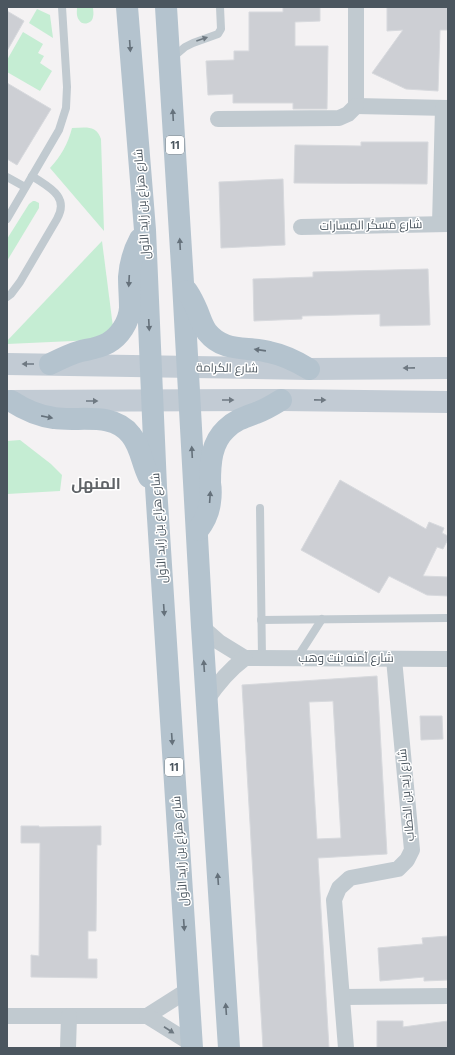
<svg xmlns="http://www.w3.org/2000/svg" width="455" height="1055" font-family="'Fira Sans Condensed',Cairo,sans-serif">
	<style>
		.green { fill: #c5edd3 }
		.building { fill: #cdcfd4; stroke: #d7d9dd; fill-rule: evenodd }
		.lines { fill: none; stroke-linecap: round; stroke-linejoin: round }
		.service { stroke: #c1cad0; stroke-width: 8 }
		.minor { stroke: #c1cad0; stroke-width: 16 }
		.secondary { stroke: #c2cbd4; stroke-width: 22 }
		.primary { stroke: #b4c3ce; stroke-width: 22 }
		.oneway { fill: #6e7981 }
		.oneway2 { fill: #65717b }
		.oneway3 { fill: #6f7982 }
		.labels { text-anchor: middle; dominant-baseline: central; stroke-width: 3; stroke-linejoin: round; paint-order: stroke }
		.shield { fill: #fff; stroke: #81898f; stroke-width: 1 }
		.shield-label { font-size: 11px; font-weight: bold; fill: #4b565f }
		.street-label { font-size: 12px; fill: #4b565f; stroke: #fff }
		.district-label { font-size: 16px; font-weight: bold; fill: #5f6367; stroke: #fff }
	</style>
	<rect width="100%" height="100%" fill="#f4f2f3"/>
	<g class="green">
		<path d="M 77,7 L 93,7 C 93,10 94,14 93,17 C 92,24 82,26 79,20 C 76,16 77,11 77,7 Z"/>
		<path d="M 37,9 L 50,15 L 53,38 L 29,23 Z"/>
		<path d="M 23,32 L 43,44 L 38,53 L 44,56 L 40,63 L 52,71 L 40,91 L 7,72 L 7,60 Z"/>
		<path d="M 72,128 C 84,128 96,124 101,139 L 104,231 L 50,168 C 61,156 68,144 72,128 Z"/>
		<path d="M 33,201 L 35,201 L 39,203 L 39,208 L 7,261 L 7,239 L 29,204 Z"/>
		<path d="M 102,241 L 113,327 L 95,340 L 7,344 L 7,341 Z"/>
		<path d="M 20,440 L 51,464 L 62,475 L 60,491 L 7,494 L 7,441 Z"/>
	</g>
	<g class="building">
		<path d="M 283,7 L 320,7 L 320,21 L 295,22 L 295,46 L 328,46 L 327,109 L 293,109 L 293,103 L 233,103 L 233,94 L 208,95 L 206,61 L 234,60 L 234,51 L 249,51 L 249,12 L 283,12 Z"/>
		<path d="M 387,7 L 448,7 L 448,30 L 440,30 L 438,91 L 406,89 L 372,73 L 403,30 L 387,31 Z"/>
		<path d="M 7,11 L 24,21 L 7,51 Z"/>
		<path d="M 7,83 L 51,109 L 17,165 L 7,159 Z"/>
		<path d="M 361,142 L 428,142 L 427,184 L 294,183 L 295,145 L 361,146 Z"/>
		<path d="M 283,179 L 285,245 L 221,248 L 219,182 Z"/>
		<path d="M 428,269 L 430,325 L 380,326 L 380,314 L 302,316 L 302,319 L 254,321 L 253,279 L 313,277 L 313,272 Z"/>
		<path d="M 340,480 L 426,529 L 429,522 L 444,528 L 442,533 L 448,536 L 448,539 L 443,549 L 437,547 L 423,576 L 448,577 L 448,596 L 427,595 L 389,576 L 379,593 L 301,550 Z"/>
		<path d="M 377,676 L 387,854 L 318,858 L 329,1048 L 263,1048 L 242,685 ZM 333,701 L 341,838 L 317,839 L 309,702 Z"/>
		<path d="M 420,716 L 442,716 L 443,739 L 421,740 Z"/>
		<path d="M 21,826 L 39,826 L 39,827 L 101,826 L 101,845 L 97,845 L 96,931 L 88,931 L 88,959 L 97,959 L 97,978 L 31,977 L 31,955 L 39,956 L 40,843 L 21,843 Z"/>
		<path d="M 448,936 L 448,980 L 424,981 L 424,977 L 380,981 L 378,948 L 423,944 L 422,938 Z"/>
		<path d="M 377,1021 L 403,1021 L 403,1027 L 448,1021 L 448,1048 L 377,1048 Z"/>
	</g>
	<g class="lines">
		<g class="service">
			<path d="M 172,58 L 185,47 L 193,43 L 218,34 L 221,29 L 220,7"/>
			<path d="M 7,177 L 25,187"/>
			<path d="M 7,219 L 59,130 L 66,108 L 67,87 L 62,7"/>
			<path d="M 7,297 L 11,294 L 20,282 L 57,219 C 70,196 48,187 32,176"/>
			<path d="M 260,508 L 262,658"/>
			<path d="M 261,620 L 448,618"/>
			<path d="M 297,658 L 322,619"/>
		</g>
		<g class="minor">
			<path d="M 356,7 L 356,106"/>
			<path d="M 356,106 L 448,108"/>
			<path d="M 218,119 L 339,118 L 348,114 L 356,106"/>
			<path d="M 440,224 L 443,108"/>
			<path d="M 301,227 L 448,224"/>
			<path d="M 202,627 L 219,642 L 245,658 L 448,659"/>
			<path d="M 206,701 C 217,684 229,670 245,658"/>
			<path d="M 343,997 L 448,996"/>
			<path d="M 7,1016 L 147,1016 L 188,990"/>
			<path d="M 147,1016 L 192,1044"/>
			<path d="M 68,1048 L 69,1016"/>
			<path d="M 346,1048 L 334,900 L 339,888 L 350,878 L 398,869 L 407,860 L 412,850 L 394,659"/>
		</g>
		<g class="secondary">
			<path d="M 7,364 L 309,369 L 448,368"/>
			<path d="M 7,401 L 281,400 L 448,402"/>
		</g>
		<g class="primary">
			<path d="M 127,7 L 145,230 L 156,487 L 192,1048"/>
			<path d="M 166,7 L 183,283 L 202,627 L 229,1048"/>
			<path d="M 187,291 C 191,297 194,303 197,310 C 200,317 202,325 207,332 C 224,353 246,346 269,352 C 284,355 296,361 309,369"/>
			<path d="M 50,364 C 60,359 70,354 81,351 C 90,349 99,348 108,343 C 120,336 129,322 130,308 C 130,298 129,287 129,277 C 130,264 134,250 140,239"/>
			<path d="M 11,401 C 25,410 38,416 54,418 C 79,422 113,411 131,435 C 141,447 142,464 149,477"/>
			<path d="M 198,530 C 205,521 209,512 210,502 C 211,495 211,489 210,483 C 210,463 211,443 226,429 C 235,420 245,417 256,413 C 265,410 273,405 281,400"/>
		</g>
	</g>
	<defs><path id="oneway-solid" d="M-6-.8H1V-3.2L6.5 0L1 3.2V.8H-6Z"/></defs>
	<g class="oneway">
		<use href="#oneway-solid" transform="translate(202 39) rotate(-19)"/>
		<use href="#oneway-solid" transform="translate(169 1030) rotate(33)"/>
	</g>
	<g class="oneway2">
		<use href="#oneway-solid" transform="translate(130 46) rotate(86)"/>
		<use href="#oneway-solid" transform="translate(173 115) rotate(-93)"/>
		<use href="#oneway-solid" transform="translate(180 244) rotate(-93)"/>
		<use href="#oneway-solid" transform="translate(129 281) rotate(93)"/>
		<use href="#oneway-solid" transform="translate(149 325) rotate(87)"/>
		<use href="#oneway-solid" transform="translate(260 350) rotate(-172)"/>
		<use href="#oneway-solid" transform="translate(47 417) rotate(11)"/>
		<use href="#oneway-solid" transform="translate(192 452) rotate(-93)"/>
		<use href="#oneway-solid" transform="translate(210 497) rotate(-86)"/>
		<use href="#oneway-solid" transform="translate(164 610) rotate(86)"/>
		<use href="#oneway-solid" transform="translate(204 666) rotate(-94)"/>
		<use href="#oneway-solid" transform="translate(172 739) rotate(86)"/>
		<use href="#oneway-solid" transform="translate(218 879) rotate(-94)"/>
		<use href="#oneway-solid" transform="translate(184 925) rotate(86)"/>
		<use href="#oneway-solid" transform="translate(226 1009) rotate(-94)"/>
	</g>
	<g class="oneway3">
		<use href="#oneway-solid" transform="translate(28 364) rotate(-180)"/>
		<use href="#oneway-solid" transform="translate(409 368) rotate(179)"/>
		<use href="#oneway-solid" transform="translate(228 400)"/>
		<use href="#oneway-solid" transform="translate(320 400) rotate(1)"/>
		<use href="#oneway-solid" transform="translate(92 401)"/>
	</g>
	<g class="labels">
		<g class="shield">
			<rect x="166" y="136" width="18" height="18" rx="3"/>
			<rect x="165" y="758" width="18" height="18" rx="3"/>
		</g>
		<g class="shield-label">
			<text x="175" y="145">11</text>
			<text x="174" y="767">11</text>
		</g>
		<g class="street-label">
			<text transform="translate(142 204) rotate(-94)">شارع هزاع بن زايد الأول</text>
			<text transform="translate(371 225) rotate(-1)">شارع مَسكَر المِسارات</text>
			<text transform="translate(227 368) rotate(1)">شارع الكرامة</text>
			<text transform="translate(159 528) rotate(-94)">شارع هزاع بن زايد الأول</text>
			<text x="346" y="658">شارع آمنه بنت وهب</text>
			<text transform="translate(406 795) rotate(-95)">شارع زيد بن الخطاب</text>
			<text transform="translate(180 851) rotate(-94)">شارع هزاع بن زايد الأول</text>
		</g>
		<g class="district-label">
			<text x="96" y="483">المنهل</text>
		</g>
	</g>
	<rect width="455" height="1055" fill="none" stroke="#4b565f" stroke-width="16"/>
</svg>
